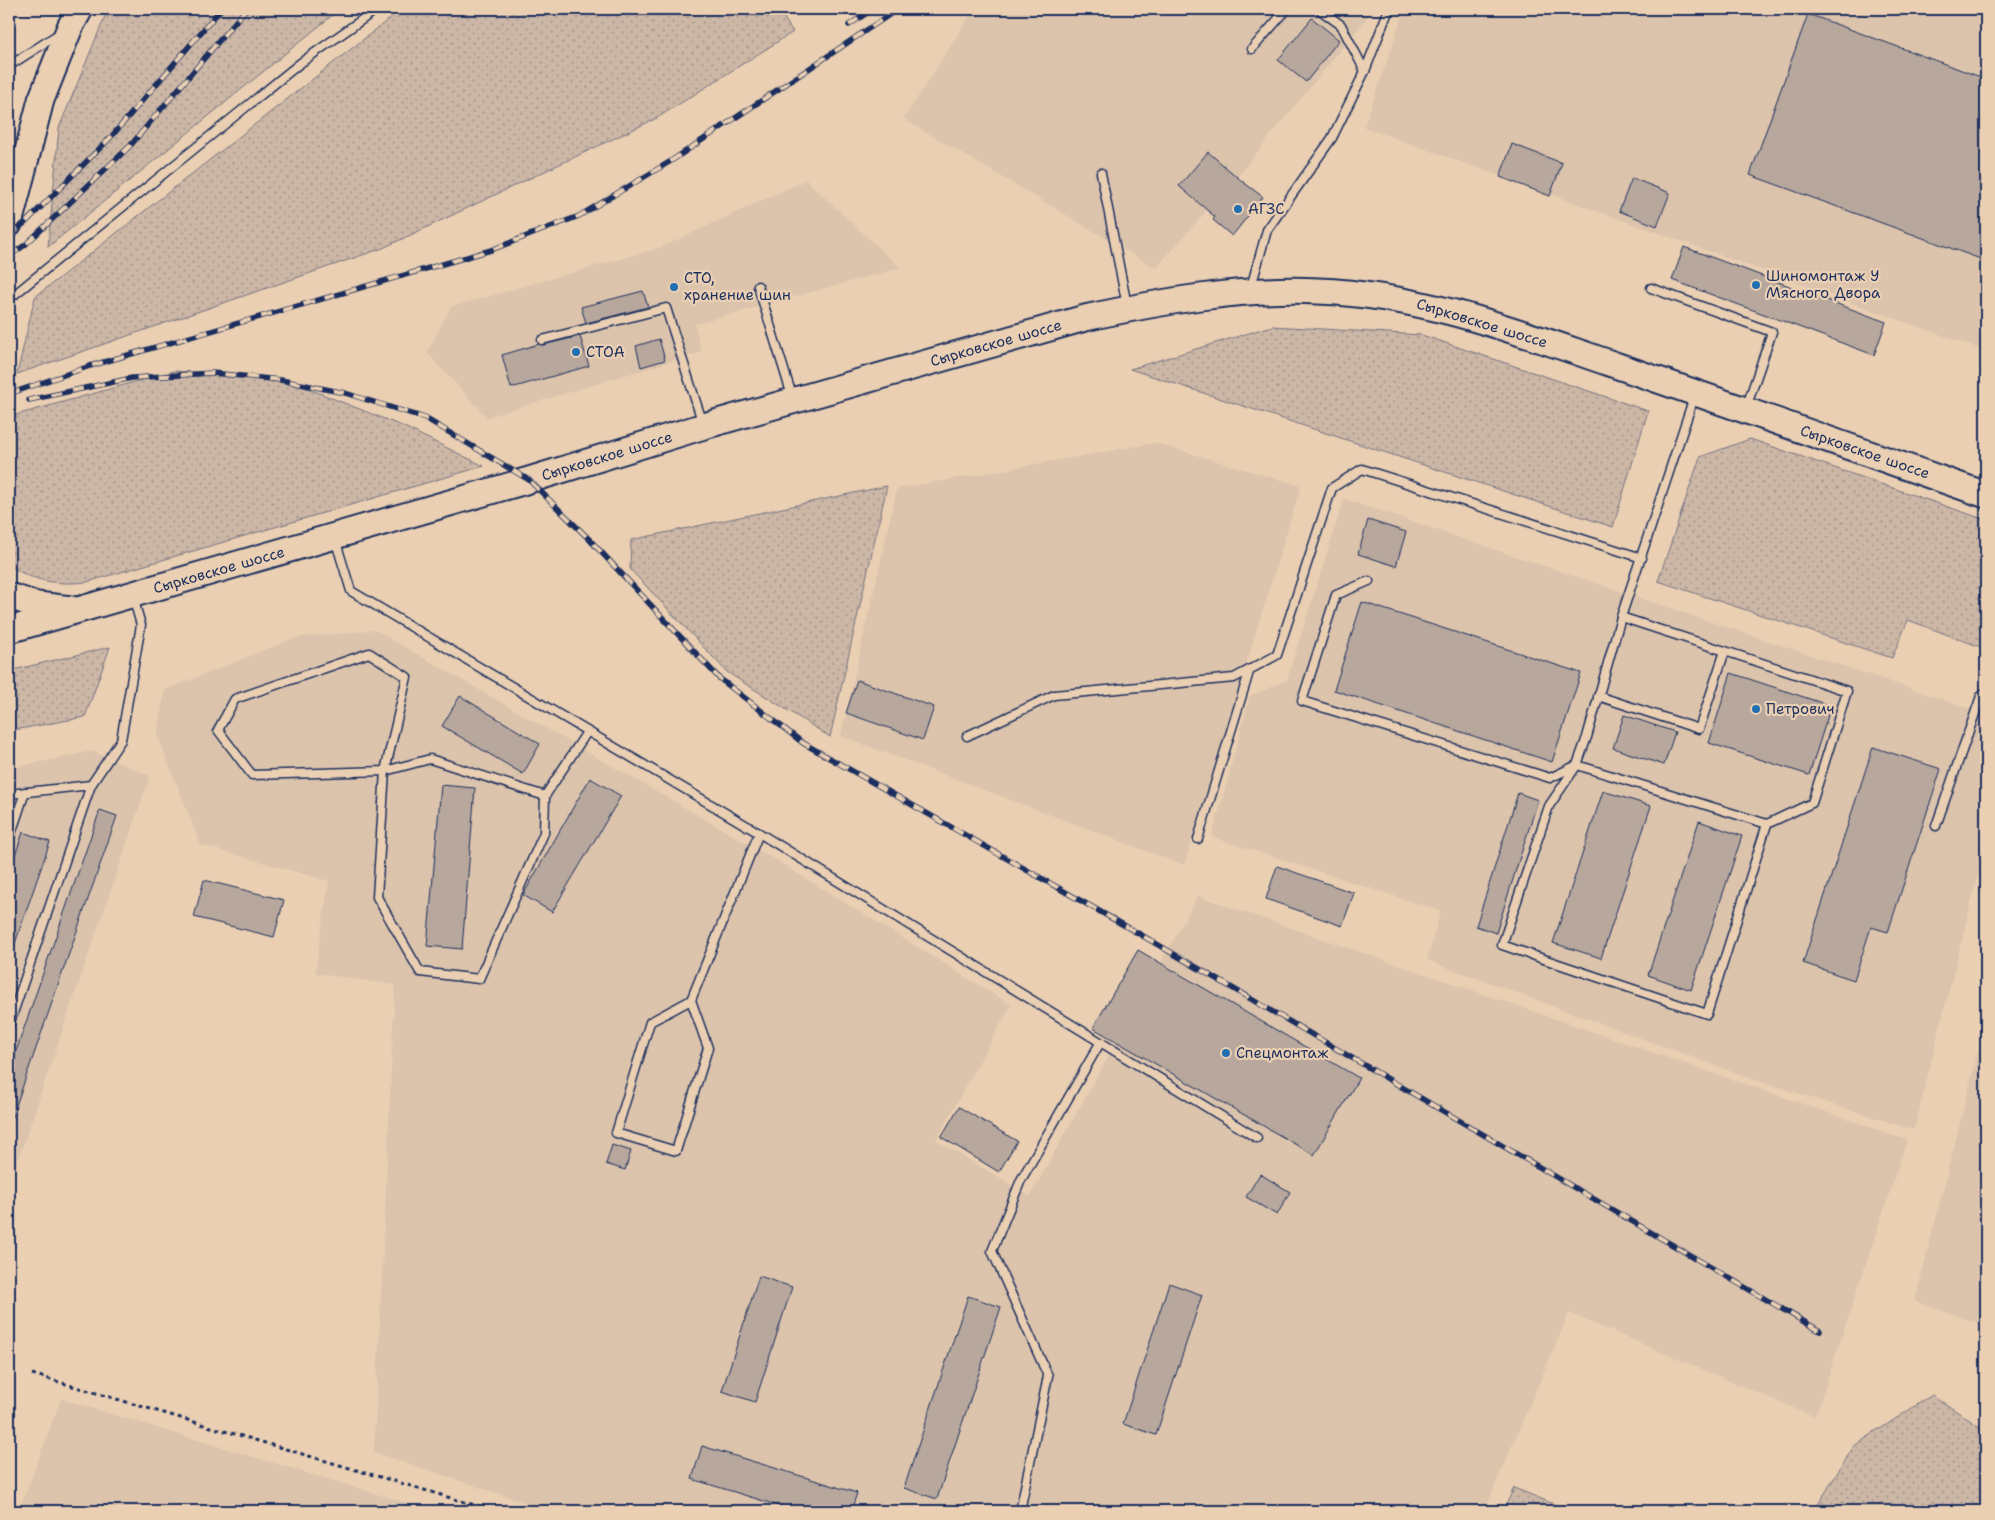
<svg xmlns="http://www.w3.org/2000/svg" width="1995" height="1520" font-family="'Shantell Sans',sans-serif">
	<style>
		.built { fill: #dbc3ac }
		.grass { fill: url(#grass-dots); stroke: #747382 }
		.building { fill: #b7a79d; stroke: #1b2f5e }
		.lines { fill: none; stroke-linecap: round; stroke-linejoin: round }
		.lane-casing { stroke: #1b2f5e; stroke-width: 11 }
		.primary-casing { stroke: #1b2f5e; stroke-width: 29 }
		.path { stroke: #1b2f5e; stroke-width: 3; stroke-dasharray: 4 4; stroke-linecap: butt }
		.lane { stroke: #eacfb2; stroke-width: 8 }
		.primary { stroke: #eacfb2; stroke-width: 25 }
		.rail-casing { stroke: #1b2f5e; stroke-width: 5.5 }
		.rail { stroke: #eacfb2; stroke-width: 4; stroke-dasharray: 11; stroke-linecap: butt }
		.poi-dot { fill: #1f6fb2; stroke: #eacfb2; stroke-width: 2 }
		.labels { text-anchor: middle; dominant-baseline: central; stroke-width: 4.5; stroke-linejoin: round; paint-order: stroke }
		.poi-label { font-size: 15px; fill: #1b2f5e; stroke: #eacfb2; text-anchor: start }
		.street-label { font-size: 15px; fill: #1b2f5e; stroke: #eacfb2 }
	</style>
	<defs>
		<pattern id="grass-dots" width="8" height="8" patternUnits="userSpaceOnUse" patternTransform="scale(1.25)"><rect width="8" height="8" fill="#ccb7a6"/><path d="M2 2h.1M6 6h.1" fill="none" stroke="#a5958a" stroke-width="1.8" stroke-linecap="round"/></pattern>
	</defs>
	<rect width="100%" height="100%" fill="#eacfb2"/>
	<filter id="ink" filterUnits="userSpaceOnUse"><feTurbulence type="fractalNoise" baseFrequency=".02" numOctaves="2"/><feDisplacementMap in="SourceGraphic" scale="10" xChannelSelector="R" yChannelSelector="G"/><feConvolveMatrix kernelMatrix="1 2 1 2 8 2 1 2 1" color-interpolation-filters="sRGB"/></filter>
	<g filter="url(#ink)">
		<g class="built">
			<path d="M 974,9 L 1374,9 L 1240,173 L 1156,268 L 904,119 Z"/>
			<path d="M 1405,9 L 1986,9 L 1986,351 L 1364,127 Z"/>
			<path d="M 806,180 L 900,268 L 695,324 L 701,352 L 487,417 L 427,353 L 451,307 L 660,248 Z"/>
			<path d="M 1155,443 L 1301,486 L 1184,865 L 841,736 L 897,489 Z"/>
			<path d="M 1344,499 L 1986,714 L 1986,843 L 1914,1130 L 1750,1078 L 1427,960 L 1441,911 L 1212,837 L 1250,696 L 1287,680 Z"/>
			<path d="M 375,630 L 774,859 L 1011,1005 L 936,1140 L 1030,1196 L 1198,896 L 1907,1140 L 1815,1417 L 1569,1313 L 1484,1511 L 550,1511 L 374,1452 L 395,985 L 315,973 L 329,881 L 201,845 L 157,734 L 165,690 L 295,638 Z"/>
			<path d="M 92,751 L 150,776 L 9,1186 L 9,769 Z"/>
			<path d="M 1986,1020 L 1986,1326 L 1915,1301 Z"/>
			<path d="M 61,1399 L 433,1511 L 19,1511 Z"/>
		</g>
		<g class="grass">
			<path d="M 108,9 L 340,9 L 48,247 L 59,128 Z"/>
			<path d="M 402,9 L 778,9 L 793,32 L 657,118 L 383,248 L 17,374 L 35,297 Z"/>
			<path d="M 1272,326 L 1422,335 L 1648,411 L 1613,527 L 1130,369 Z"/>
			<path d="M 174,371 L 240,375 L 294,383 L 402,426 L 484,466 L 87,582 C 58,585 33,582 9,565 L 9,417 Z"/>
			<path d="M 1750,439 L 1986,520 L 1986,649 L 1908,620 L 1892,658 L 1658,581 L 1700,457 Z"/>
			<path d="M 887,486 L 830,737 L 727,672 L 630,569 L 631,540 Z"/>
			<path d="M 110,647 L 85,717 L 9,731 L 9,671 Z"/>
			<path d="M 1932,1395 L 1986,1431 L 1986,1511 L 1814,1511 L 1854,1446 Z"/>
			<path d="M 1514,1488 L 1571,1511 L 1503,1511 Z"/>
		</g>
		<g class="building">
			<path d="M 1808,14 L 1986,79 L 1986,261 L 1750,175 Z"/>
			<path d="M 1312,18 L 1339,40 L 1306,82 L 1278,60 Z"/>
			<path d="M 1512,144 L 1562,163 L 1550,196 L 1500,177 Z"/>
			<path d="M 1208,152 L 1243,182 L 1263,197 L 1232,236 L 1213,220 L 1215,217 L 1179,186 Z"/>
			<path d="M 1632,178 L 1670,193 L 1657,226 L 1619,211 Z"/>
			<path d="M 1684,247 L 1886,322 L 1874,355 L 1672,280 Z"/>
			<path d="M 643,291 L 648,307 L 586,323 L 581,307 Z"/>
			<path d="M 580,336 L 589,366 L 511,388 L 502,355 L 539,344 L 543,345 Z"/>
			<path d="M 659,339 L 665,360 L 641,367 L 636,346 Z"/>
			<path d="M 1368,520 L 1406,532 L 1396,566 L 1358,554 Z"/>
			<path d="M 1362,602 L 1581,673 L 1552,762 L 1334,690 Z"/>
			<path d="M 1731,673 L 1831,706 L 1809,775 L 1709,743 Z"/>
			<path d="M 857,680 L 934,707 L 923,740 L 846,713 Z"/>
			<path d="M 460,696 L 540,744 L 523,774 L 442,726 Z"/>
			<path d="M 1624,715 L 1675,732 L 1664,765 L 1613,748 Z"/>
			<path d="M 1873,747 L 1941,769 L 1888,932 L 1871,927 L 1854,980 L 1803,963 Z"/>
			<path d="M 590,778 L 621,796 L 552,912 L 523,895 Z"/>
			<path d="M 441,785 L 475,788 L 462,949 L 427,946 Z"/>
			<path d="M 1603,791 L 1651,806 L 1601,958 L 1553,943 Z"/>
			<path d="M 1518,793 L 1538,800 L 1496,933 L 1476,926 Z"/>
			<path d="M 100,810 L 117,816 L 11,1120 L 9,1120 L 9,1071 Z"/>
			<path d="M 1699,821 L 1742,836 L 1691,990 L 1648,975 Z"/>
			<path d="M 23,832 L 50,842 L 11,955 L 9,954 L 9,873 Z"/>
			<path d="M 1277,866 L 1354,893 L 1342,926 L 1266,899 Z"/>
			<path d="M 204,880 L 284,900 L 274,937 L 194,917 Z"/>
			<path d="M 1138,950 L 1359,1078 L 1314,1155 L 1093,1028 Z"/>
			<path d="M 959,1107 L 1017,1141 L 999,1172 L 941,1137 Z"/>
			<path d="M 612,1145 L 631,1151 L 625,1170 L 606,1164 Z"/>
			<path d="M 1260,1174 L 1290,1192 L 1277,1215 L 1246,1197 Z"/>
			<path d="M 759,1276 L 792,1287 L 755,1402 L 722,1391 Z"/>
			<path d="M 1169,1283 L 1202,1295 L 1156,1435 L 1123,1424 Z"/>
			<path d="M 968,1296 L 1001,1307 L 937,1499 L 904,1488 Z"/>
			<path d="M 702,1446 L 857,1493 L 851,1511 L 796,1511 L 692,1479 Z"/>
		</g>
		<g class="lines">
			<defs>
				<g id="lane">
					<path d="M 1319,9 L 1341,25 L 1365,71"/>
					<path d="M 1252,49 L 1287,9"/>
					<path d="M 9,66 L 60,33"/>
					<path d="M 1101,173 L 1127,306"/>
					<path d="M 758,286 L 793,399"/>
					<path d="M 1251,287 L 1267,230 L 1332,138 L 1365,71 L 1389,9"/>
					<path d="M 1651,288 L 1772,332 L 1746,408"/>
					<path d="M 9,299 L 299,64 L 377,9"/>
					<path d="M 542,340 L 666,308 L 703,424"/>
					<path d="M 335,539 L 351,591 L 759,833 L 1257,1138"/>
					<path d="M 1369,581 L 1336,595 L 1302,701 L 1550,778 L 1577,765 L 1767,824 L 1707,1014 L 1502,945 L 1549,806 L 1577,765 L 1587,737 L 1621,617 L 1694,397"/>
					<path d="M 1621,617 L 1847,691 L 1812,803 L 1767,824"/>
					<path d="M 1598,696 L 1699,729 L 1725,651"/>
					<path d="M 967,736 L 1054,695 L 1234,678 L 1277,655 L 1332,488 L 1362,469 L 1642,558"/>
					<path d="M 9,794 L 91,785"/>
					<path d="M 545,796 L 544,833 L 479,979 L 420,972 L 377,897 L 385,771 L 407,677 L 369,653 L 235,699 L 218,730 L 252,775 L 385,771 L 430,759 L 545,796 L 587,732"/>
					<path d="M 1936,826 L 1981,696 L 1986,692"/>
					<path d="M 1198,839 L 1250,669"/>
					<path d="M 9,840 L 25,792"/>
					<path d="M 691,1000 L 708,1048 L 676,1151 L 616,1133 L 650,1022 L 691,1000 L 759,833"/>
					<path d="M 9,1025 L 91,785 L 121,740 L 141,625 L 133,597"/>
					<path d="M 1020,1511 L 1048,1376 L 992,1251 L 1021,1180 L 1100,1043"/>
				</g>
				<g id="primary">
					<path d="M 9,224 L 41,100 L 70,27 L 80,9"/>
					<path d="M 9,596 L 37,605 L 71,609"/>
					<path d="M 9,630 L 529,480 L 704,426 L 1085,318 C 1158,302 1242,287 1318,291 C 1424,295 1518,332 1618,366 C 1741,408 1863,452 1986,495"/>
				</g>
			</defs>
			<use href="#lane" class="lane-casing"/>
			<use href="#primary" class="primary-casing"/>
			<g class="path">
				<path d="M 1983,459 L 1986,460"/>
				<path d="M 32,1374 L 495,1511"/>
			</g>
			<use href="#lane" class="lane"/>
			<use href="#primary" class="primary"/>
			<defs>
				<g id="rail">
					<path d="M 849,25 L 873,9"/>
					<path d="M 9,235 L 26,222 L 111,137 L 221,9"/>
					<path d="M 9,256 L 25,245 L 130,146 L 246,9"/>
					<path d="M 9,394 L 90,366 L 491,250 L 579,216 L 671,161 L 898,9"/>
					<path d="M 29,400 L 132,378 L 212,373 L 281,380 L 345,393 L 425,418 L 529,480 L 589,539 L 719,678 L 803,743 L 1143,936 L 1820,1331"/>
				</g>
			</defs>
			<use href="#rail" class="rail-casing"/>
			<use href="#rail" class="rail"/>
		</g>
	</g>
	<g class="poi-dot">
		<circle cx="1238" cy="209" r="5"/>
		<circle cx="1756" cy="285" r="5"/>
		<circle cx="674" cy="287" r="5"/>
		<circle cx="576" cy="352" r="5"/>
		<circle cx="1756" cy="709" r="5"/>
		<circle cx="1226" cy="1053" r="5"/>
	</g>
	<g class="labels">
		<g class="poi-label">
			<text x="1248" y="209">АГЗС</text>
			<text x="1766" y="276">Шиномонтаж У<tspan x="1766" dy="17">Мясного Двора</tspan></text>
			<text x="684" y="278">СТО,<tspan x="684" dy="17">хранение шин</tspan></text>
			<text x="586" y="352">СТОА</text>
			<text x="1766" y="709">Петрович</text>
			<text x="1236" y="1053">Спецмонтаж</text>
		</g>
		<g class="street-label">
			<text transform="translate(1482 323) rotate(17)">Сырковское шоссе</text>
			<text transform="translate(996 343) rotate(-16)">Сырковское шоссе</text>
			<text transform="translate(1865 452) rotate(19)">Сырковское шоссе</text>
			<text transform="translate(607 456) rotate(-17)">Сырковское шоссе</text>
			<text transform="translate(219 570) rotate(-16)">Сырковское шоссе</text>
		</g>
	</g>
	<rect width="1995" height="1520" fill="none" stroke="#eacfb2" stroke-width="30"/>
	<rect x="15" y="15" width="1965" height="1490" fill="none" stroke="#1b2f5e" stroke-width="2" filter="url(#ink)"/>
</svg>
